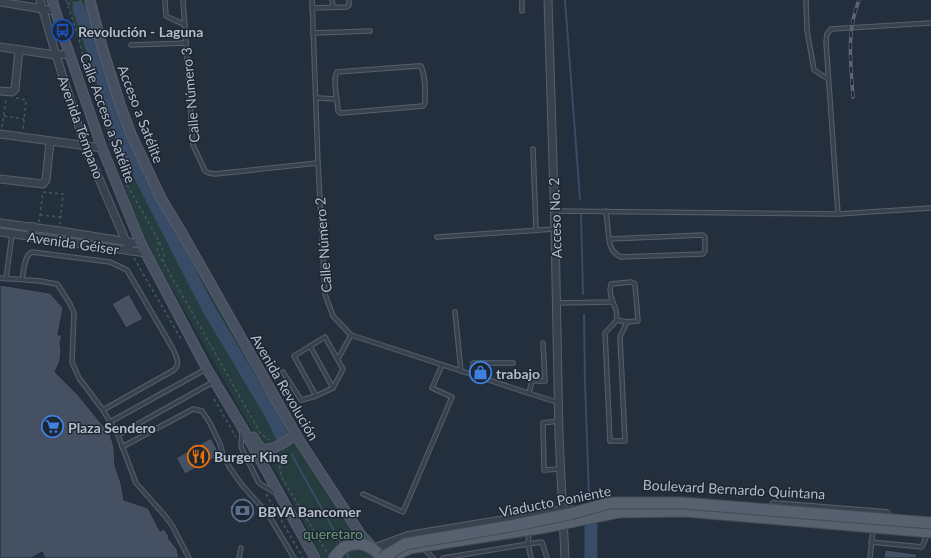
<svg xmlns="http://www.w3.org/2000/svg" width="931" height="558" font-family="Lato,sans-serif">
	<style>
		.green { fill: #263c3f }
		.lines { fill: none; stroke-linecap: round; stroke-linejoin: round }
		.stream { stroke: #394c67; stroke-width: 2 }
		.river { stroke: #394c67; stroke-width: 13 }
		.building { fill: #455162; stroke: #1f2835 }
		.service-casing { stroke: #565f6c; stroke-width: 5.5 }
		.minor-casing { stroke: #565f6c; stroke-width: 9 }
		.tertiary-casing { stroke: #565f6c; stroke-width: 10 }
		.secondary-casing { stroke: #565f6c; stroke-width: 11 }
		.primary-casing { stroke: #414a57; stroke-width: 13 }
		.path { stroke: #44595c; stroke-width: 1.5; stroke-dasharray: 3 3; stroke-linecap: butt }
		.service { stroke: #38414e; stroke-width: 3.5 }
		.minor { stroke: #38414e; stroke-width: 7 }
		.tertiary { stroke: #38414e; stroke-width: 8 }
		.secondary { stroke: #465061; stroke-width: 9 }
		.primary { stroke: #56606e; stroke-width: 11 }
		.rail-casing { stroke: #5a6575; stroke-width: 3.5 }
		.rail { stroke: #1d2633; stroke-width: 2; stroke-dasharray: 6; stroke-linecap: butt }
		.primary-bridge-casing { stroke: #414a57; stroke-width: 13; stroke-linecap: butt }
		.primary-bridge { stroke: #56606e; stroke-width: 11 }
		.labels { text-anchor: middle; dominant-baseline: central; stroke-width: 3; stroke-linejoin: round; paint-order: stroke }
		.poi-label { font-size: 14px; font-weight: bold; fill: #b4bcc9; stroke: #1d2633; text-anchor: start }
		.street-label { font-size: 14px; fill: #b4bcc9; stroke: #1d2633 }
		.park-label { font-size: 14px; fill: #6b9a76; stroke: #1d2633 }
	</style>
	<rect width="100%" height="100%" fill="#242f3e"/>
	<g class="green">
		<path d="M 68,0 L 95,0 L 135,142 L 265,380 L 374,558 L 322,558 L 291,498 L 139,231 L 76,31 Z"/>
		<path d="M 0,225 L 100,239 L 100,245 L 0,230 Z"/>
	</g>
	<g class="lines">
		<g class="stream">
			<path d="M 565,0 L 580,199"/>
			<path d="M 581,214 L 583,294"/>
			<path d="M 584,315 L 585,383 L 589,496"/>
			<path d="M 292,455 L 342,545"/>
			<path d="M 345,550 L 349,558"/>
		</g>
		<g class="river">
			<path d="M 79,8 L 123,142 L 208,308 L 271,414 L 282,436"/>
			<path d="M 591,558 L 591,522"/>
		</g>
	</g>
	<g class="building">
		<path d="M 0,285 L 50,293 L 63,308 L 58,335 L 62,335 L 60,343 L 61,351 L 60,361 L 55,372 L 78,395 L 110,434 L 114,447 L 115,465 L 121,483 L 124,500 L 148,508 L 160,531 L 164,529 L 169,536 L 168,538 L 177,549 L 179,558 L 45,558 L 42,552 L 31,558 L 0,558 Z"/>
		<path d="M 129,294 L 143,319 L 126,328 L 112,304 Z"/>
		<path d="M 211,438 L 220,455 L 185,474 L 176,458 Z"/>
		<path d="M 245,497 L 255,515 L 239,524 L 229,507 Z"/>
		<path d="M 885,550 L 917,554 L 916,558 L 884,558 Z"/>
	</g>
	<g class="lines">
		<defs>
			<g id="service">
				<path d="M 165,0 L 166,16 L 185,25"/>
				<path d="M 183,0 L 193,145 L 205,171 L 209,173 L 215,174 L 318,163"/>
				<path d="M 312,0 L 318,163 L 325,294 L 333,316 L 351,335 L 559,403"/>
				<path d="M 332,0 L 333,7"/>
				<path d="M 522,0 L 522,11"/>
				<path d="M 806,0 L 807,30 L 814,70 L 828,79"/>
				<path d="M 312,8 L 347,7 L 349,5 L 349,0"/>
				<path d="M 313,33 L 370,31"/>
				<path d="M 131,45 L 186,43"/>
				<path d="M 418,66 L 421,66 C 426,77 425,91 425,103 L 423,106 L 342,113 L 340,113 L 338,111 C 338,101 332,80 337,72 Z"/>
				<path d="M 316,98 L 337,99"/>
				<path d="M 533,149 L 536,230"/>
				<path d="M 554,211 L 838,214 L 931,208"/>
				<path d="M 606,211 L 609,239 C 610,248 613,253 621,257 L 703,254 L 705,251 L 705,237 L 703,235 L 609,239"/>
				<path d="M 838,214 L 826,42 L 827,34 L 831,29 L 931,23"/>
				<path d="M 437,237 L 555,229"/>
				<path d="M 0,278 L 40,281 L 57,284 L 60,288 L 70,304 L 74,313 L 72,362 L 79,378 L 103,410 L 118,435 L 136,483 L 166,517 L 173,527 L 189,558"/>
				<path d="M 6,279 L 12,234"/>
				<path d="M 22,279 C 24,271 24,255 32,252 L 110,262 L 127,270 L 173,349 C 176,356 181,364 174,370 L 103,410"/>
				<path d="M 631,282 L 635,284 L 638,321 L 627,322 L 617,320 C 616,317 617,313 616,310 C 613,301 608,293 611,284 Z"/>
				<path d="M 557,303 L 612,302"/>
				<path d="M 455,312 L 461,371"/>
				<path d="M 617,320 L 605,333 L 610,441 L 625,441 L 620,337 L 627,322"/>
				<path d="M 310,346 L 333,388"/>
				<path d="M 338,359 L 351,335"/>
				<path d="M 283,372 L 301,400 L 316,396 L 333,388 L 343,369 L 325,337 L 294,356 L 316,396"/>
				<path d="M 472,375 L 473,363 L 513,363"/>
				<path d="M 529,393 L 532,381 L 545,381 L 543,343"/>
				<path d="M 558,421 L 543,423 L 544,470 L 561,469"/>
				<path d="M 110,422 L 206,369"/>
				<path d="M 242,430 L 241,447 L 259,483 L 277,494"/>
				<path d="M 118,435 L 213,382"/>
				<path d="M 122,447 L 193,409 L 202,411 L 210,423 L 220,444 L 223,455 L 230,468 L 242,485 L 268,514 L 294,558"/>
				<path d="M 363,494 L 403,512 L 452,397 L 432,388 L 442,365"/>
				<path d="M 871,542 L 922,547 L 928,533"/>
				<path d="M 424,549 L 433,558"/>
				<path d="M 239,558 L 241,548"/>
				<path d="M 443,558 L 528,544 L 529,531"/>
				<path d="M 531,558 L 528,544 L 542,542 L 547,558"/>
				<path d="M 870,558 L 873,529"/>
			</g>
			<g id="minor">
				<path d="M 40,0 L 56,55 L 85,146 L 130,251"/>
				<path d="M 548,0 L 555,229 L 559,436 L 565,558"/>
				<path d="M 0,2 L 55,11"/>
				<path d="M 0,47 L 56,55 L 69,54"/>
				<path d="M 0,91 L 12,92 L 15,89 L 19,50"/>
				<path d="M 0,134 L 102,148"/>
				<path d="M 0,179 L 43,184 L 46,180 L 50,142"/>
				<path d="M 0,223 L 60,231 L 141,244"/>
				<path d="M 0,232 L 146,253"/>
			</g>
			<g id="tertiary">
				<path d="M 31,237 L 32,227"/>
				<path d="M 774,505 L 886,514"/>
				<path d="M 373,549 L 408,536 L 570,509"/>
			</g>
			<g id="secondary">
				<path d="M 52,0 L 65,41 L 102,148 L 141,244 L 207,369 L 242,427 L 315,558"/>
				<path d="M 90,0 L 102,47 L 120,104 L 131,134 L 161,198 L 182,233 L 299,440 L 361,535 L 373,548"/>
				<path d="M 253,437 C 255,441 258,447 263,449 C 274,451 288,440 296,434"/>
			</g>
			<g id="primary">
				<path d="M 334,558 C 337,554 341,549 345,547 C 359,539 374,547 382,558"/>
				<path d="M 393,558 L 399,553 L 410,548 L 546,527 L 619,512 L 685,511 L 931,532"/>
			</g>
		</defs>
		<use href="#service" class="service-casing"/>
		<use href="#minor" class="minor-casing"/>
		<use href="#tertiary" class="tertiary-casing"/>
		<use href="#secondary" class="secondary-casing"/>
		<use href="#primary" class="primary-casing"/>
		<g class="path">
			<path d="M 66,0 L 78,36 L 89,81 L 105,123 L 111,147"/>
			<path d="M 67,4 L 83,1"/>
			<path d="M 16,98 L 26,100 L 23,130"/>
			<path d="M 4,116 L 24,119"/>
			<path d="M 2,127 L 6,99"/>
			<path d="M 127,185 L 157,237 L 164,253 L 163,262"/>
			<path d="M 43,192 L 63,194 L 60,224"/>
			<path d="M 40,215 L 60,217"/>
			<path d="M 39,222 L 43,192"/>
			<path d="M 158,242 L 157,251 L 261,434 L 269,440"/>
			<path d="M 134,258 L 181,339"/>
			<path d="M 214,399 L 236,437"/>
			<path d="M 277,454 L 282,478 L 326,551 L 326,553"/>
			<path d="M 266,494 L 303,558"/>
		</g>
		<use href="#service" class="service"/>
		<use href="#minor" class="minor"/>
		<use href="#tertiary" class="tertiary"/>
		<use href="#secondary" class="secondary"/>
		<use href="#primary" class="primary"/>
		<defs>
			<path id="rail" d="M 853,97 C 851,64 846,32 859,0"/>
		</defs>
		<use href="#rail" class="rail-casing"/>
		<use href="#rail" class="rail"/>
		<defs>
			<path id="primary-bridge" d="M 382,558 L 405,544 L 511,526 L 570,514 L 609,503 L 683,503 L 931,523"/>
		</defs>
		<use href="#primary-bridge" class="primary-bridge-casing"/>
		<use href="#primary-bridge" class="primary-bridge"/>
	</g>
	<defs>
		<symbol id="bus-ring" viewBox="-11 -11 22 22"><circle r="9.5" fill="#1d2633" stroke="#1a4fb4" stroke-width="1.5"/><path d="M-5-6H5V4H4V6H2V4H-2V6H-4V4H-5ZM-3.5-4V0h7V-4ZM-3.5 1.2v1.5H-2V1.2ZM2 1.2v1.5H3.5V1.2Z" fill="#1a4fb4"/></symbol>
		<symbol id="shop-ring" viewBox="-11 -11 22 22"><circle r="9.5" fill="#1d2633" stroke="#3f7fe0" stroke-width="1.5"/><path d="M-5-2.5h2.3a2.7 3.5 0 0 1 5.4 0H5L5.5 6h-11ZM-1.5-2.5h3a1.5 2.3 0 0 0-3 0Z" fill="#3f7fe0"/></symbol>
		<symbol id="supermarket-ring" viewBox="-11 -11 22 22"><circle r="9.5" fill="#1d2633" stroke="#3f7fe0" stroke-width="1.5"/><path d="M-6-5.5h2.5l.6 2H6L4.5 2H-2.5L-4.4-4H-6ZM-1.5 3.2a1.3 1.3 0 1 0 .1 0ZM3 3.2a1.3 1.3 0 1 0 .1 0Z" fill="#3f7fe0"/></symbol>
		<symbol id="restaurant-ring" viewBox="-11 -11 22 22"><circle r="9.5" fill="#1d2633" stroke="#e8710a" stroke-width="1.5"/><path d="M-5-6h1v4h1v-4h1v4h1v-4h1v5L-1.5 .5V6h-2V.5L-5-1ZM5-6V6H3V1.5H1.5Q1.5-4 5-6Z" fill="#e8710a"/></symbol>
		<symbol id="bank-ring" viewBox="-11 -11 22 22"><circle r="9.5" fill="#1d2633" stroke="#5c6f8a" stroke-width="1.5"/><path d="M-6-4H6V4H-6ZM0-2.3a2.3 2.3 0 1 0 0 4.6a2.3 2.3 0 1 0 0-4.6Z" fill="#5c6f8a"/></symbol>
	</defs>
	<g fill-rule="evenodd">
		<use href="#bus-ring" x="50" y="18" width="25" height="25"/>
		<use href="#shop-ring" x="468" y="360" width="25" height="25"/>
		<use href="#supermarket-ring" x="40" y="414" width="25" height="25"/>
		<use href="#restaurant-ring" x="186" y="444" width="25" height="25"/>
		<use href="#bank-ring" x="230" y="498" width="25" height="25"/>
	</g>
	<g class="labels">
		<g class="poi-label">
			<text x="78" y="31">Revolución - Laguna</text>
			<text x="496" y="373">trabajo</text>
			<text x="68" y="427">Plaza Sendero</text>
			<text x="214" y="456">Burger King</text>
			<text x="258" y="511">BBVA Bancomer</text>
		</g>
		<g class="street-label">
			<text transform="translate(190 95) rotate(-95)">Calle Número 3</text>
			<text transform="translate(141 114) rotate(69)">Acceso a Satélite</text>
			<text transform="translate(108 118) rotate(70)">Calle Acceso a Satélite</text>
			<text transform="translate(81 127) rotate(70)">Avenida Témpano</text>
			<text transform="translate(555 218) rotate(-92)">Acceso No. 2</text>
			<text transform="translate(73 243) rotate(8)">Avenida Géiser</text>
			<text transform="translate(323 245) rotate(-94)">Calle Número 2</text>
			<text transform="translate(285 387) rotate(60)">Avenida Revolución</text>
			<text transform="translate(734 489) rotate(3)">Boulevard Bernardo Quintana</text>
			<text transform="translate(555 501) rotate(-11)">Viaducto Poniente</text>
		</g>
		<g class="park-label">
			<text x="333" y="533">queretaro</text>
		</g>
	</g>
</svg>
